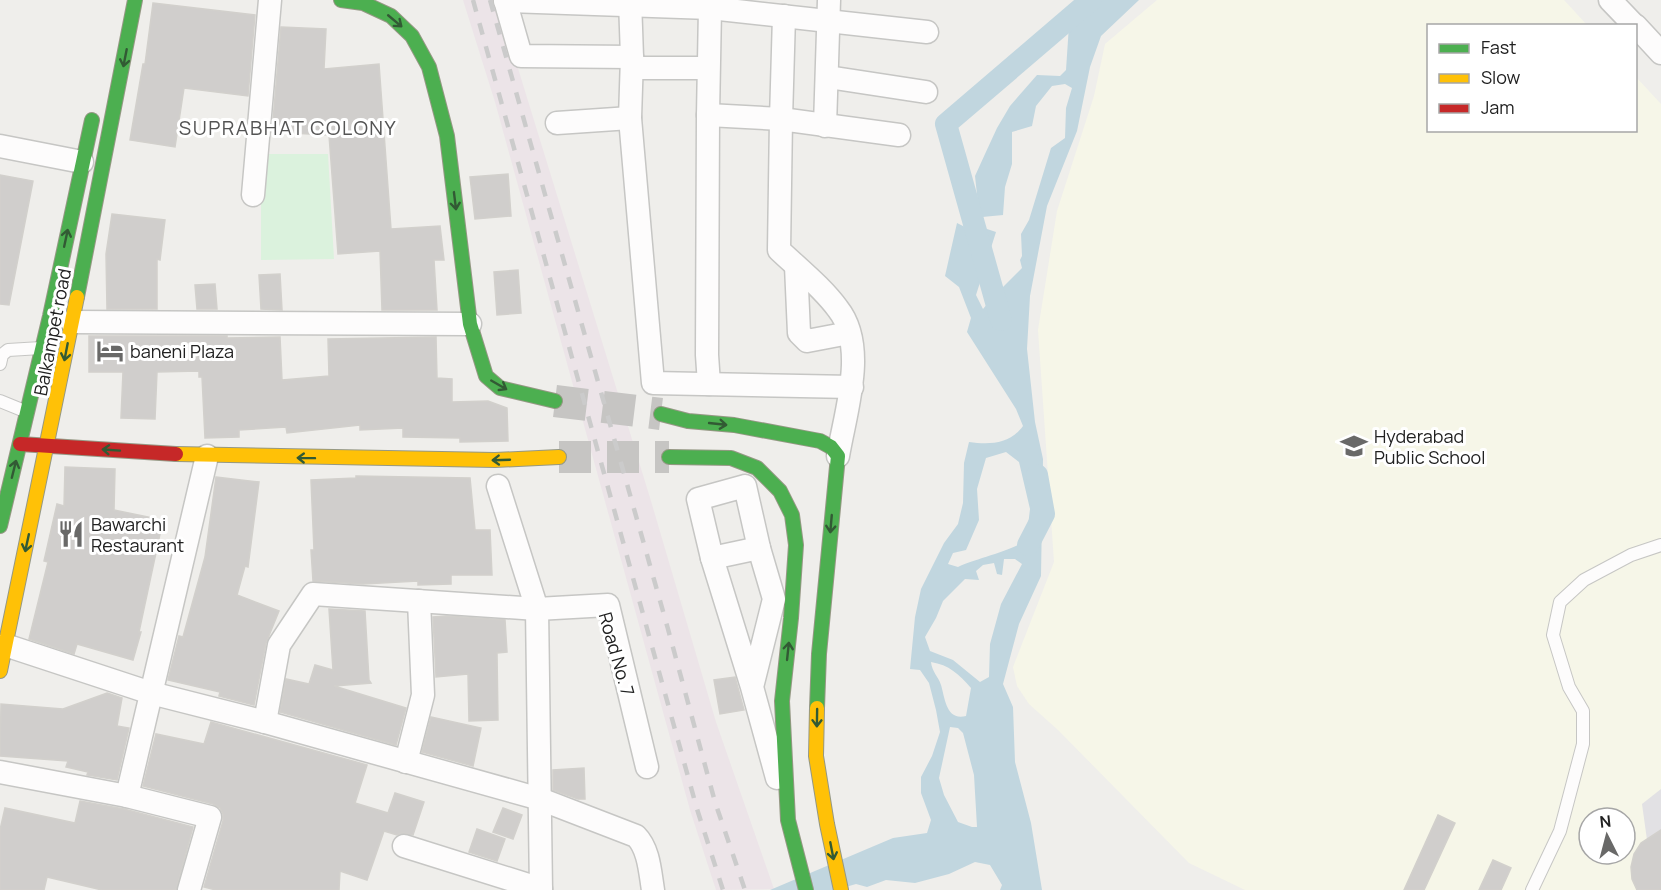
<svg xmlns="http://www.w3.org/2000/svg" width="1661" height="890" font-family="Manrope,sans-serif">
	<style>
		.industrial { fill: #ece4e8 }
		.education { fill: #f6f6e8; fill-rule: evenodd }
		.park { fill: #dbf2dd }
		.plaza { fill: #e2e1e4 }
		.water { fill: #c1d6df; fill-rule: evenodd }
		.lines { fill: none; stroke-linecap: round; stroke-linejoin: round }
		.canal { stroke: #c1d6df; stroke-width: 22 }
		.building { fill: #d0cecc; stroke: #d2d0cc; stroke-width: 1.5 }
		.secondary-tunnel { stroke: #c6c5c3; stroke-width: 32; stroke-dasharray: 32 16; stroke-linecap: butt }
		.lane-casing { stroke: #c6c6c4; stroke-width: 14 }
		.street-casing { stroke: #c6c6c4; stroke-width: 25 }
		.fast-casing { stroke: #959884; stroke-width: 16 }
		.slow-casing { stroke: #959884; stroke-width: 16 }
		.jam-casing { stroke: #959884; stroke-width: 16 }
		.lane { stroke: #fdfcfc; stroke-width: 12 }
		.street { stroke: #fdfcfc; stroke-width: 22 }
		.fast { stroke: #4caf50; stroke-width: 14 }
		.slow { stroke: #ffc107; stroke-width: 14 }
		.jam { stroke: #c62828; stroke-width: 14 }
		.rail { stroke: #cbcbcb; stroke-width: 4.5; stroke-dasharray: 12 12; stroke-linecap: butt }
		.oneway { stroke: #325a34 }
		.labels { text-anchor: middle; dominant-baseline: central; stroke-width: 6; stroke-linejoin: round; paint-order: stroke }
		.street-label { font-size: 18px; fill: #212121; stroke: #fff }
		.poi-label { font-size: 18px; fill: #212121; stroke: #fff; text-anchor: start }
		.neighbourhood-label { font-size: 20px; letter-spacing: 1.5px; fill: #545454; stroke: #fff }
	</style>
	<rect width="100%" height="100%" fill="#efeeeb"/>
	<path class="industrial" d="M 463,0 L 497,0 L 651,501 L 716,722 L 774,889 L 716,890 L 690,810 L 495,102 Z"/>
	<path class="education" d="M 1157,0 L 1564,0 L 1587,25 L 1428,26 L 1428,130 L 1636,130 L 1636,77 L 1661,104 L 1661,890 L 1245,890 L 1189,863 L 1058,730 L 1029,704 L 1017,686 L 1013,667 L 1054,562 L 1038,330 L 1057,211 L 1094,96 L 1105,44 ZM 1589,818 L 1625,818 L 1625,854 L 1589,854 Z"/>
	<path class="park" d="M 261,154 L 328,154 L 334,259 L 261,260 Z"/>
	<path class="plaza" d="M 1661,789 L 1661,833 L 1647,840 L 1642,804 Z"/>
	<path class="water" d="M 1101,0 L 1139,0 L 1101,36 L 1090,67 L 1077,131 L 1047,206 L 1030,296 L 1027,349 L 1035,422 L 1043,459 L 1041,576 L 1019,624 L 1003,684 L 1013,707 L 1015,762 L 1031,823 L 1042,890 L 1000,890 L 1002,885 L 990,865 L 975,862 L 949,874 L 915,883 L 886,880 L 867,887 L 856,884 L 835,890 L 770,890 L 893,838 L 927,833 L 931,820 L 921,793 L 921,777 L 932,756 L 940,732 L 936,710 L 929,683 L 920,670 L 910,669 L 915,617 L 921,589 L 944,543 L 958,524 L 963,503 L 964,463 L 969,442 C 990,445 1010,444 1023,426 L 1016,409 L 967,332 L 971,318 L 959,287 L 945,276 L 957,223 L 965,227 L 971,220 L 965,208 L 978,204 L 975,176 L 985,154 L 997,128 L 1010,106 L 1037,75 L 1060,76 L 1066,70 L 1069,25 ZM 1065,84 L 1072,88 L 1066,108 L 1065,138 L 1051,148 L 1029,220 L 1021,234 L 1022,256 L 1020,260 L 1022,268 L 1002,288 L 990,294 L 988,303 L 983,309 L 976,295 L 996,232 L 984,228 L 982,217 L 1003,215 L 1005,187 L 1012,164 L 1012,132 L 1032,126 L 1036,106 L 1052,86 ZM 1006,452 L 1019,462 L 1030,509 L 1028,526 L 1032,529 C 1031,532 1030,535 1028,538 C 1020,549 974,559 958,567 L 948,564 L 953,553 L 966,550 L 979,520 L 977,489 L 986,458 ZM 1004,559 L 1015,559 L 1022,564 L 1001,604 L 990,644 L 989,677 L 980,682 L 953,660 L 930,651 L 925,637 L 936,618 L 943,601 L 965,579 L 979,580 L 976,571 L 983,565 L 994,563 L 997,574 L 1002,575 ZM 931,662 C 949,665 959,674 971,688 L 966,716 C 946,721 945,698 941,685 C 938,676 932,672 931,662 ZM 950,727 L 958,728 L 963,733 L 974,775 L 977,827 L 972,827 L 958,822 L 944,795 L 939,778 Z"/>
	<g class="lines">
		<g class="canal">
			<path d="M 1001,320 L 946,124 L 1091,0"/>
			<path d="M 1028,545 L 1044,514 L 1037,475"/>
		</g>
	</g>
	<g class="building">
		<path d="M 153,3 L 255,15 L 248,96 L 184,88 L 175,147 L 130,140 L 143,64 L 145,64 Z"/>
		<path d="M 281,27 L 326,29 L 324,69 L 379,64 L 391,229 L 440,226 L 444,260 L 434,260 L 437,310 L 382,310 L 380,251 L 338,254 L 329,135 L 272,132 Z"/>
		<path d="M 508,174 L 511,216 L 475,219 L 470,177 Z"/>
		<path d="M 0,175 L 33,181 L 9,305 L 0,304 Z"/>
		<path d="M 112,214 L 165,220 L 160,260 L 157,259 L 157,309 L 107,309 L 106,254 Z"/>
		<path d="M 518,270 L 521,313 L 497,315 L 494,272 Z"/>
		<path d="M 280,274 L 282,310 L 261,309 L 259,275 Z"/>
		<path d="M 215,284 L 217,309 L 197,309 L 195,285 Z"/>
		<path d="M 89,336 L 227,336 L 227,338 L 280,337 L 282,380 L 329,376 L 328,339 L 436,337 L 437,378 L 452,379 L 452,402 L 488,401 L 507,408 L 508,441 L 460,442 L 460,438 L 403,437 L 403,428 L 360,430 L 360,425 L 287,433 L 286,427 L 239,430 L 239,437 L 205,438 L 202,377 L 199,377 L 199,371 L 157,372 L 155,419 L 121,418 L 123,372 L 89,372 Z"/>
		<path d="M 65,467 L 115,469 L 114,510 L 163,520 L 139,632 L 141,632 L 133,660 L 77,644 L 74,654 L 29,639 L 48,562 L 44,561 L 57,504 L 64,506 Z"/>
		<path d="M 356,476 L 470,478 L 475,530 L 490,530 L 492,575 L 451,575 L 451,584 L 418,585 L 418,581 L 363,584 L 313,581 L 311,550 L 314,550 L 311,480 L 356,478 Z"/>
		<path d="M 216,477 L 259,482 L 248,567 L 245,566 L 237,595 L 279,611 L 266,643 L 254,705 L 219,696 L 220,692 L 168,680 L 179,636 L 183,637 L 205,557 Z"/>
		<path d="M 329,609 L 365,611 L 369,680 L 371,683 L 334,686 L 406,708 L 396,745 L 280,712 L 286,679 L 309,684 L 315,665 L 333,670 Z"/>
		<path d="M 447,616 L 505,620 L 507,652 L 497,653 L 498,720 L 469,721 L 468,674 L 436,677 L 433,617 Z"/>
		<path d="M 735,677 L 744,710 L 720,714 L 714,680 Z"/>
		<path d="M 107,693 L 122,698 L 117,726 L 129,728 L 117,780 L 87,775 L 88,772 L 66,767 L 68,761 L 0,756 L 1,704 L 63,709 Z"/>
		<path d="M 431,717 L 481,728 L 473,766 L 422,752 Z"/>
		<path d="M 211,722 L 367,765 L 355,803 L 388,813 L 395,793 L 424,802 L 413,835 L 402,833 L 397,835 L 384,831 L 367,880 L 340,871 L 339,890 L 216,890 L 204,887 L 223,821 L 223,814 L 220,808 L 213,804 L 143,786 L 156,734 L 204,744 Z"/>
		<path d="M 584,768 L 585,799 L 578,799 L 553,790 L 553,770 Z"/>
		<path d="M 80,801 L 124,809 L 193,827 L 176,890 L 102,890 L 47,877 L 44,890 L 0,890 L 0,830 L 5,808 L 75,823 Z"/>
		<path d="M 503,808 L 522,815 L 513,839 L 493,832 Z"/>
		<path d="M 1438,815 L 1455,823 L 1424,890 L 1404,890 Z"/>
		<path d="M 477,829 L 505,839 L 497,861 L 469,852 Z"/>
		<path d="M 1661,830 L 1661,890 L 1637,890 L 1632,879 L 1631,867 L 1634,854 L 1641,843 Z"/>
		<path d="M 1493,860 L 1511,868 L 1501,890 L 1479,890 Z"/>
	</g>
	<g class="lines">
		<g class="secondary-tunnel">
			<path d="M 555,401 L 661,414"/>
			<path d="M 559,457 L 669,457"/>
		</g>
		<defs>
			<g id="lane">
				<path d="M 0,364 L 2,355 L 8,350 L 41,348"/>
				<path d="M 0,401 L 27,412"/>
				<path d="M 1532,890 L 1560,831 L 1583,744 L 1583,711 L 1569,687 L 1553,635 L 1560,602 L 1584,580 L 1631,555 L 1661,545"/>
			</g>
			<g id="street">
				<path d="M 505,0 L 521,56 L 632,57 L 634,68 L 708,68"/>
				<path d="M 630,0 L 632,57 L 630,118 L 653,383 L 852,387"/>
				<path d="M 1610,0 L 1635,26"/>
				<path d="M 505,1 L 710,8 L 927,32"/>
				<path d="M 1636,26 L 1661,53"/>
				<path d="M 828,77 L 926,92"/>
				<path d="M 708,115 L 781,119 L 784,16"/>
				<path d="M 557,123 L 630,118"/>
				<path d="M 825,126 L 829,0"/>
				<path d="M 0,146 L 82,162"/>
				<path d="M 253,195 L 270,0"/>
				<path d="M 796,266 L 799,333 L 807,341 L 849,333"/>
				<path d="M 72,322 L 470,324"/>
				<path d="M 709,384 L 707,355 L 708,115 L 710,8"/>
				<path d="M 838,456 C 845,413 868,347 838,309 C 822,287 799,269 779,250 L 781,119 L 899,135"/>
				<path d="M 498,486 L 537,609 L 541,890"/>
				<path d="M 712,558 L 759,548"/>
				<path d="M 5,645 L 151,693 L 265,722 L 540,799 L 636,836 C 649,849 650,872 653,890"/>
				<path d="M 752,687 L 774,599 L 759,548 L 745,486 L 698,499 L 712,558 L 752,687 L 777,778"/>
				<path d="M 265,722 L 279,645 L 313,594 L 537,609 L 608,605 L 647,767"/>
				<path d="M 406,762 L 423,695 L 419,601"/>
				<path d="M 0,772 L 127,796 L 210,817 L 189,890"/>
				<path d="M 127,796 L 207,456"/>
				<path d="M 404,846 L 541,889"/>
			</g>
			<g id="fast">
				<path d="M 341,0 L 363,3 L 391,16 L 412,36 L 429,67 L 447,136 L 470,324 L 486,376 L 500,388 L 555,401"/>
				<path d="M 77,297 L 135,0"/>
				<path d="M 661,414 L 688,421 L 734,425 L 820,441 L 831,447 L 838,456 L 819,654 L 817,708"/>
				<path d="M 669,457 L 731,458 L 757,468 L 780,491 L 792,515 L 796,545 L 791,618 L 782,701 L 788,820 L 806,890"/>
				<path d="M 0,526 L 50,316 L 92,120"/>
			</g>
			<g id="slow">
				<path d="M 176,454 L 495,460 L 559,457"/>
				<path d="M 0,671 L 77,297"/>
				<path d="M 817,708 L 816,756 L 827,824 L 841,890"/>
			</g>
			<path id="jam" d="M 20,444 L 176,454"/>
		</defs>
		<use href="#lane" class="lane-casing"/>
		<use href="#street" class="street-casing"/>
		<use href="#fast" class="fast-casing"/>
		<use href="#slow" class="slow-casing"/>
		<use href="#jam" class="jam-casing"/>
		<use href="#lane" class="lane"/>
		<use href="#street" class="street"/>
		<use href="#fast" class="fast"/>
		<use href="#slow" class="slow"/>
		<use href="#jam" class="jam"/>
		<g class="rail">
			<path d="M 473,0 L 697,809 L 723,890"/>
			<path d="M 490,0 L 668,629 L 715,802 L 745,890"/>
		</g>
	</g>
	<defs><path id="oneway-shaft" d="M-6 0H5M1.5-3L5.5 0L1.5 3" fill="none" stroke-width="1.6" stroke-linecap="round" stroke-linejoin="round" transform="scale(1.5)"/></defs>
	<g class="oneway">
		<use href="#oneway-shaft" transform="translate(395 21) rotate(40)"/>
		<use href="#oneway-shaft" transform="translate(125 58) rotate(101)"/>
		<use href="#oneway-shaft" transform="translate(455 201) rotate(83)"/>
		<use href="#oneway-shaft" transform="translate(66 238) rotate(-78)"/>
		<use href="#oneway-shaft" transform="translate(66 352) rotate(101)"/>
		<use href="#oneway-shaft" transform="translate(499 385) rotate(30)"/>
		<use href="#oneway-shaft" transform="translate(718 424) rotate(6)"/>
		<use href="#oneway-shaft" transform="translate(111 450) rotate(-176)"/>
		<use href="#oneway-shaft" transform="translate(306 458) rotate(-179)"/>
		<use href="#oneway-shaft" transform="translate(501 460) rotate(178)"/>
		<use href="#oneway-shaft" transform="translate(14 469) rotate(-76)"/>
		<use href="#oneway-shaft" transform="translate(831 524) rotate(95)"/>
		<use href="#oneway-shaft" transform="translate(27 543) rotate(102)"/>
		<use href="#oneway-shaft" transform="translate(788 651) rotate(-84)"/>
		<use href="#oneway-shaft" transform="translate(817 718) rotate(91)"/>
		<use href="#oneway-shaft" transform="translate(832 851) rotate(79)"/>
	</g>
	<defs>
		<symbol id="hotel-bare" viewBox="-9 -9 18 18"><path d="M-6-4.5h1.5V1H6V5H4.5V3h-9V5H-6ZM-4 0a1.8 1.8 0 1 1 3.6 0ZM.5 0V-2.5h3Q6-2.5 6 0Z" fill="#696968" stroke="#fff" stroke-width="2.5" paint-order="stroke"/></symbol>
		<symbol id="school-bare" viewBox="-9 -9 18 18"><path d="M0-5L7-2L0 1L-7-2ZM-4 1L0 2.5L4 1V4Q0 6-4 4Z" fill="#696968" stroke="#fff" stroke-width="2.5" paint-order="stroke"/></symbol>
		<symbol id="restaurant-bare" viewBox="-9 -9 18 18"><path d="M-5-6h1v4h1v-4h1v4h1v-4h1v5L-1.5 .5V6h-2V.5L-5-1ZM5-6V6H3V1.5H1.5Q1.5-4 5-6Z" fill="#696968" stroke="#fff" stroke-width="2.5" paint-order="stroke"/></symbol>
	</defs>
	<g fill-rule="evenodd">
		<use href="#hotel-bare" x="91" y="332" width="38" height="38"/>
		<use href="#school-bare" x="1335" y="427" width="38" height="38"/>
		<use href="#restaurant-bare" x="52" y="515" width="38" height="38"/>
	</g>
	<g class="labels">
		<g class="street-label">
			<text transform="translate(52 332) rotate(-79)">Balkampet road</text>
			<text transform="translate(617 654) rotate(74)">Road No. 7</text>
		</g>
		<g class="poi-label">
			<text x="130" y="351">baneni Plaza</text>
			<text x="1374" y="436">Hyderabad<tspan x="1374" dy="21">Public School</tspan></text>
			<text x="91" y="524">Bawarchi<tspan x="91" dy="21">Restaurant</tspan></text>
		</g>
		<g class="neighbourhood-label">
			<text x="288" y="127">SUPRABHAT COLONY</text>
		</g>
	</g>
	<rect x="1427" y="24" width="210" height="108" fill="#ffffff" stroke="#a6a6a6" stroke-width="1.5"/>
	<rect x="1439" y="44" width="30" height="9" fill="#4caf50" stroke="#a6a6a6" stroke-width="1.5"/>
	<text x="1481" y="54" font-size="18" fill="#212121">Fast</text>
	<rect x="1439" y="74" width="30" height="9" fill="#ffc107" stroke="#a6a6a6" stroke-width="1.5"/>
	<text x="1481" y="84" font-size="18" fill="#212121">Slow</text>
	<rect x="1439" y="104" width="30" height="9" fill="#c62828" stroke="#a6a6a6" stroke-width="1.5"/>
	<text x="1481" y="114" font-size="18" fill="#212121">Jam</text>
	<g transform="translate(1607 836) rotate(354)"><circle r="28" fill="#ffffff" stroke="#a6a6a6" stroke-width="1.5"/>
	<path d="M0-4.5L10 22L0 15L-10 22Z" fill="#696968"/>
	<text y="-9" font-size="16" font-weight="bold" text-anchor="middle" fill="#212121">N</text>
	</g>
</svg>
